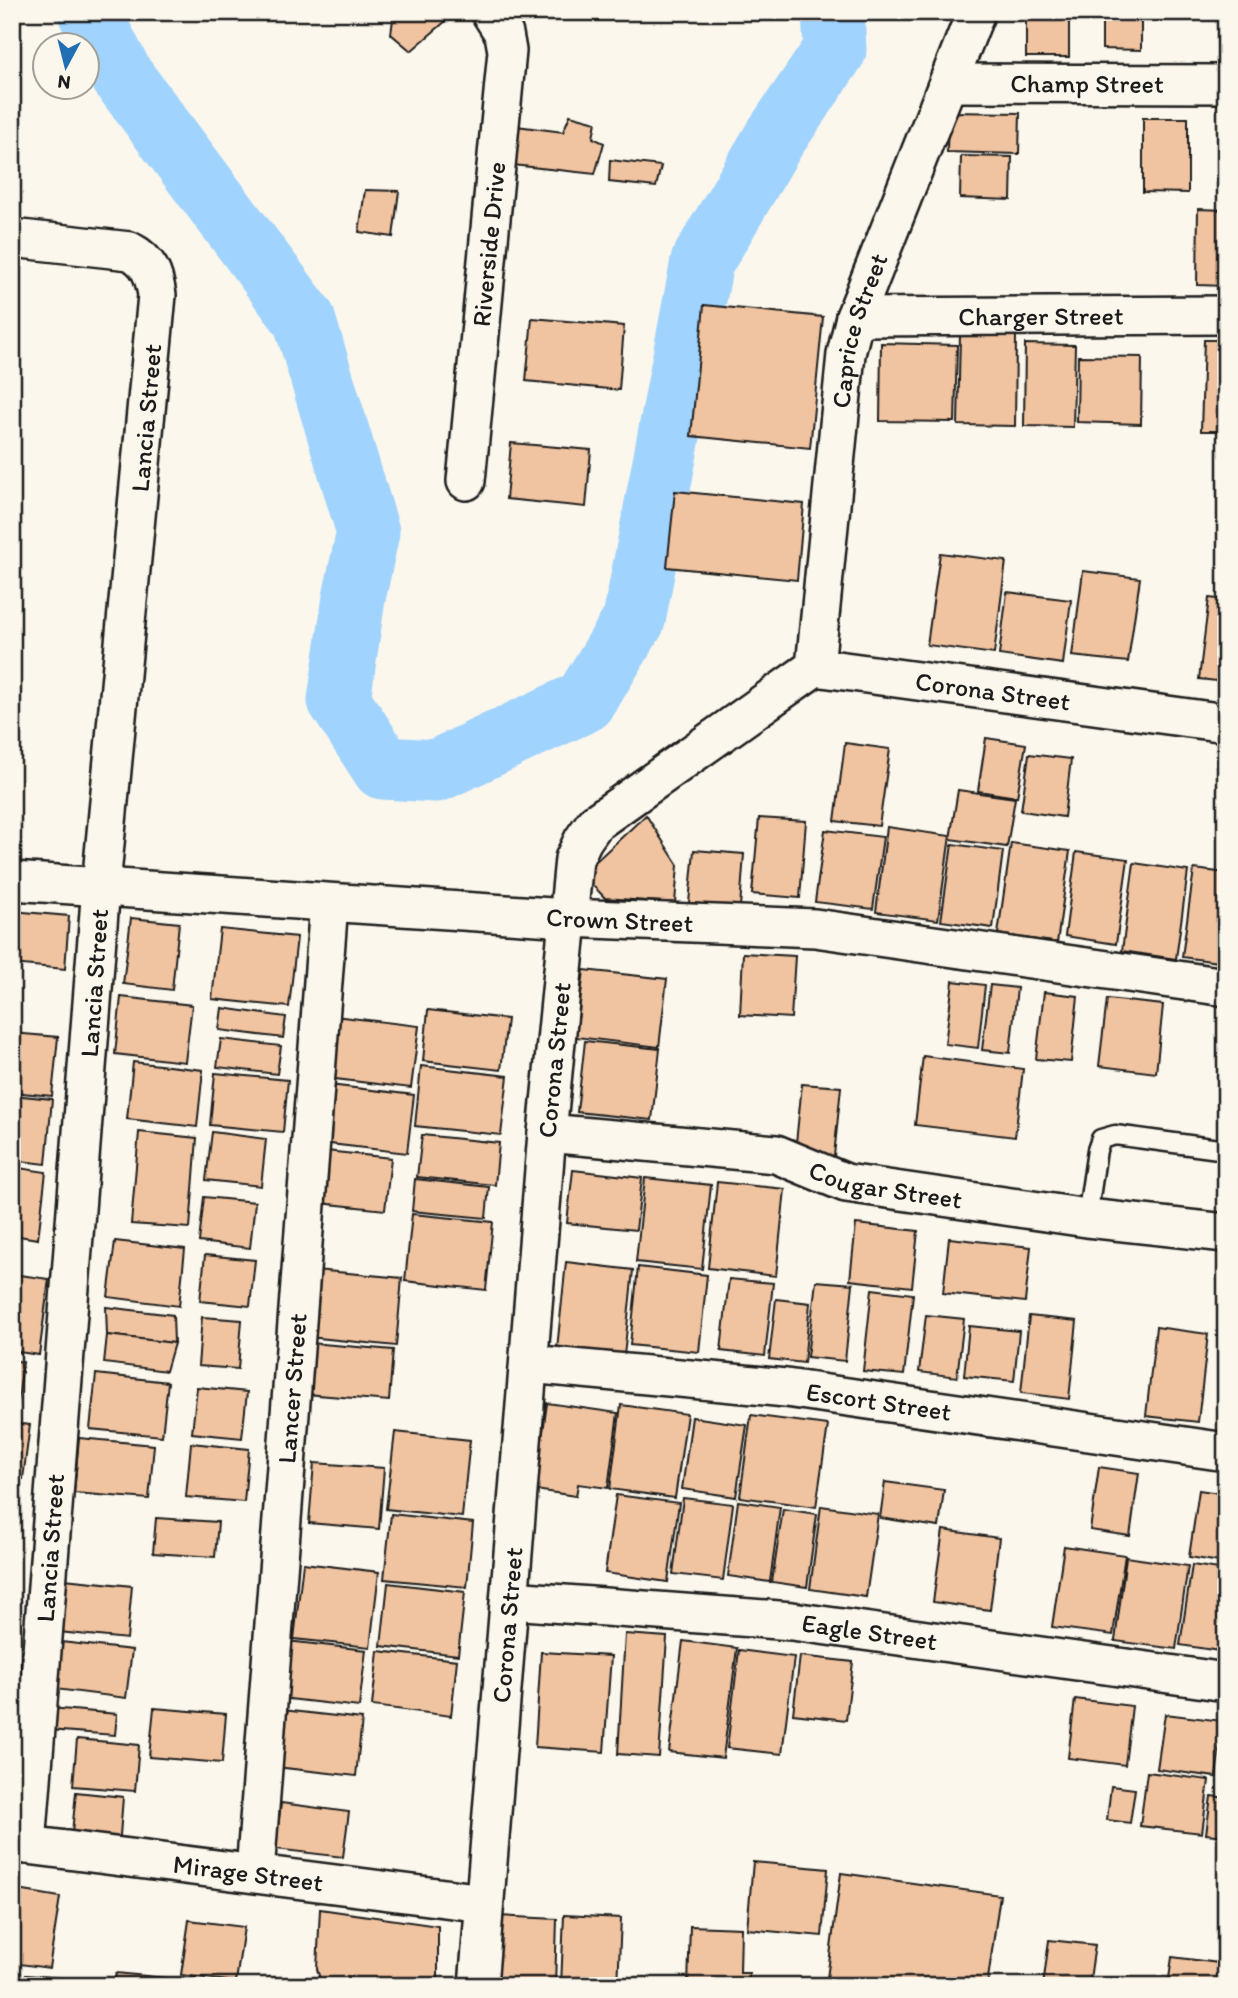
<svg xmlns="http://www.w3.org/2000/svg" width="1238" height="1998" font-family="Itim,sans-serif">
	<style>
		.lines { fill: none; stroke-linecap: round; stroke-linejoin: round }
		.river { stroke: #a0d3fe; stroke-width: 63 }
		.building { fill: #f1c4a1; stroke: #1c1c1c; stroke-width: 2 }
		.lane-casing { stroke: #1c1c1c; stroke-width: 23 }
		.street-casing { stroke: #1c1c1c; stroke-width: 42 }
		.lane { stroke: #fbf7ec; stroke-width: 18 }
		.street { stroke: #fbf7ec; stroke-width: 37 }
		.labels { text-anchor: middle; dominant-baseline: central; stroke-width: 7; stroke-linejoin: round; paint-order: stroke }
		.street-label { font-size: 26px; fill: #1c1c1c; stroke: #fbf7ec }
	</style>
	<rect width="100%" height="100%" fill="#fbf7ec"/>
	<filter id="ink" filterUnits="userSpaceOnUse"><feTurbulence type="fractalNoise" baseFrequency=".0143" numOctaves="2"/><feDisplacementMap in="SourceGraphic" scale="14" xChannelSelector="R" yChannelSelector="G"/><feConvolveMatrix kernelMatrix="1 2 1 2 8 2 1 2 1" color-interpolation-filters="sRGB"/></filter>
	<g filter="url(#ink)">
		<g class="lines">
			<path class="river" d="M 89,12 L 122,76 L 304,319 L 368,532 L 354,598 L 339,700 L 383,768 L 436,771 L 585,701 L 634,620 L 702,262 L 773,141 L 835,50 L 833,12"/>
		</g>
		<g class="building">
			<path d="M 394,12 L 453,12 L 454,14 L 411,51 L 391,34 Z"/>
			<rect x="1026" y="12" width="43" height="45"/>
			<path d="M 1102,12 L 1141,12 L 1141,50 L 1102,49 Z"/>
			<path d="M 948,112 L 1020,113 L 1019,154 L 947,152 Z"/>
			<path d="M 570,115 L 596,122 L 593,138 L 604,143 L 595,174 L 513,165 L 516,126 L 563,132 Z"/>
			<path d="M 1143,118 L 1188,118 L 1188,193 L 1143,192 Z"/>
			<path d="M 961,156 L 1012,157 L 1011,200 L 960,198 Z"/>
			<path d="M 610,160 L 661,166 L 656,187 L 609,182 Z"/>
			<path d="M 365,190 L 399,191 L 393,237 L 359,232 Z"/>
			<path d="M 1198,209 L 1226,210 L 1226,286 L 1197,285 Z"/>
			<path d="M 704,305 L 823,317 L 810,448 L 691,436 Z"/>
			<path d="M 532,318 L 624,326 L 619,390 L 526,381 Z"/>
			<path d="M 960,335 L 1016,336 L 1015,426 L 958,425 Z"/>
			<path d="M 1204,340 L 1226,340 L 1226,431 L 1201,431 Z"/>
			<path d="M 881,343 L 957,345 L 955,422 L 880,421 Z"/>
			<path d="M 1025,344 L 1075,345 L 1073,427 L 1024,426 Z"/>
			<path d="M 1078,356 L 1142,357 L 1141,424 L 1077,422 Z"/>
			<path d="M 511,443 L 591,450 L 586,507 L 506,499 Z"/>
			<path d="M 675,491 L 804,504 L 797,580 L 667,567 Z"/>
			<path d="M 940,553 L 1006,561 L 994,654 L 927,645 Z"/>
			<path d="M 1083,571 L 1140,578 L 1128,662 L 1072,656 Z"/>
			<path d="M 1007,592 L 1071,600 L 1063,664 L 999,655 Z"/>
			<path d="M 1209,598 L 1226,600 L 1226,682 L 1199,679 Z"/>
			<path d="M 986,738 L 1026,744 L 1017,797 L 978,791 Z"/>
			<path d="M 845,743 L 890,749 L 879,826 L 835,821 Z"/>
			<path d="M 1029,754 L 1071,759 L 1064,817 L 1021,811 Z"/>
			<path d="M 958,790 L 1015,798 L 1007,847 L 950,839 Z"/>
			<path d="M 646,815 L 678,865 L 675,903 L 605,898 L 582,874 Z"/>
			<path d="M 759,818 L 806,821 L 800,898 L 752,894 Z"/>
			<path d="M 887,827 L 950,836 L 938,920 L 876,912 Z"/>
			<path d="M 825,830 L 883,837 L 873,909 L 815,902 Z"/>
			<path d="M 1011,843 L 1070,851 L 1057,943 L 998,934 Z"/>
			<path d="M 952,844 L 1003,851 L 993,928 L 941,921 Z"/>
			<path d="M 694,850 L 744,854 L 740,907 L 689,903 Z"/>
			<path d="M 1076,852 L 1128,859 L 1116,944 L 1065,936 Z"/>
			<path d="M 1134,863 L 1188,871 L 1176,959 L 1122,951 Z"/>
			<path d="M 1194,869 L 1226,873 L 1226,963 L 1182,957 Z"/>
			<path d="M 12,911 L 69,916 L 65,969 L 12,964 Z"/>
			<path d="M 131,918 L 179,923 L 172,990 L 123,984 Z"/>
			<path d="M 220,929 L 297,937 L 289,1007 L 212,999 Z"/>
			<path d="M 743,953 L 795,956 L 791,1018 L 740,1015 Z"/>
			<path d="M 584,970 L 667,979 L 659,1047 L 576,1037 Z"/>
			<path d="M 953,981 L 985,985 L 978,1048 L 945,1044 Z"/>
			<path d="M 990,985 L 1017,988 L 1010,1053 L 982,1050 Z"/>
			<path d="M 1044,992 L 1078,996 L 1071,1062 L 1036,1059 Z"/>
			<path d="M 121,997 L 192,1005 L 185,1062 L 115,1054 Z"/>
			<path d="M 1107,999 L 1163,1005 L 1156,1073 L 1099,1066 Z"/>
			<path d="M 222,1008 L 286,1017 L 283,1038 L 219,1030 Z"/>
			<path d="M 428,1010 L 507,1019 L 501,1070 L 423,1061 Z"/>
			<path d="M 334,1016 L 419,1026 L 411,1088 L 327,1078 Z"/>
			<path d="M 12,1033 L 58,1037 L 52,1096 L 12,1092 Z"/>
			<path d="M 221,1039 L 281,1046 L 277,1074 L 217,1067 Z"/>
			<path d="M 585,1041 L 660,1049 L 652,1120 L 577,1112 Z"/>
			<path d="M 923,1056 L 1023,1069 L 1015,1137 L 915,1125 Z"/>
			<path d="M 133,1062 L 203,1070 L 197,1127 L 127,1119 Z"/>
			<path d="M 421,1066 L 508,1076 L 501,1135 L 415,1126 Z"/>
			<path d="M 215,1073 L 288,1080 L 283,1132 L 210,1125 Z"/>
			<path d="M 802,1084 L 841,1087 L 834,1156 L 795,1153 Z"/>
			<path d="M 329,1085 L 414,1095 L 407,1153 L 322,1143 Z"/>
			<path d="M 12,1095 L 52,1099 L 46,1164 L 12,1160 Z"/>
			<path d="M 139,1132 L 197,1138 L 190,1228 L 131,1224 Z"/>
			<path d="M 212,1132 L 266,1139 L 261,1186 L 206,1180 Z"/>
			<path d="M 422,1135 L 499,1143 L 495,1185 L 417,1177 Z"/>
			<path d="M 326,1151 L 391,1158 L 385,1210 L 320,1203 Z"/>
			<path d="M 12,1167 L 46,1172 L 38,1239 L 12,1235 Z"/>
			<path d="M 573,1170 L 642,1178 L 636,1230 L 567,1223 Z"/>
			<path d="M 645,1178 L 711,1185 L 702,1269 L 636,1262 Z"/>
			<path d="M 415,1179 L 489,1187 L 486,1218 L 412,1211 Z"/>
			<path d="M 717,1182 L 785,1189 L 776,1276 L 708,1268 Z"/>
			<path d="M 204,1197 L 255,1202 L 250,1248 L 199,1242 Z"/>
			<path d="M 412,1214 L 493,1222 L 486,1290 L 405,1281 Z"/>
			<path d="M 856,1224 L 918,1231 L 912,1287 L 850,1280 Z"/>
			<path d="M 949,1238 L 1031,1247 L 1025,1302 L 943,1293 Z"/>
			<path d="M 115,1241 L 185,1249 L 179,1306 L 108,1297 Z"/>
			<path d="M 205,1255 L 255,1260 L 250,1306 L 200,1301 Z"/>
			<path d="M 566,1262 L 633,1270 L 624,1356 L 557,1349 Z"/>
			<path d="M 638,1267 L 707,1275 L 699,1352 L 630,1345 Z"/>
			<path d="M 315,1270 L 402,1278 L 396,1346 L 309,1337 Z"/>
			<path d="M 12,1274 L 49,1279 L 39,1355 L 12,1351 Z"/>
			<path d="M 729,1279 L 773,1283 L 765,1356 L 721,1351 Z"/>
			<path d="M 816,1281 L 853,1284 L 845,1361 L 807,1357 Z"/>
			<path d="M 872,1289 L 913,1294 L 904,1375 L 863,1371 Z"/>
			<path d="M 776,1299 L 810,1303 L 804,1363 L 769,1359 Z"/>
			<path d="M 106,1307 L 173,1315 L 174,1343 L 107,1335 Z"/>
			<path d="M 926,1315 L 964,1319 L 957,1377 L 919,1372 Z"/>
			<path d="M 1029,1316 L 1077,1321 L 1069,1399 L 1021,1393 Z"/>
			<path d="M 202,1317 L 242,1320 L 238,1369 L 198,1366 Z"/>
			<path d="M 969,1326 L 1019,1331 L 1014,1381 L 964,1376 Z"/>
			<path d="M 1156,1327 L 1208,1334 L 1198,1422 L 1146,1416 Z"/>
			<path d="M 107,1335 L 174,1343 L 166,1371 L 104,1363 Z"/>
			<path d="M 310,1343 L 393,1350 L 389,1401 L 306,1394 Z"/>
			<path d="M 12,1360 L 23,1362 L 16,1417 L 12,1417 Z"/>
			<path d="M 96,1374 L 168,1382 L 162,1436 L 90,1429 Z"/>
			<path d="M 197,1387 L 247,1392 L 242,1438 L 192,1433 Z"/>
			<path d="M 547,1403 L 618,1413 L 608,1488 L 578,1484 L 576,1496 L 535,1490 Z"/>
			<path d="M 621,1405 L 687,1414 L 675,1498 L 610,1489 Z"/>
			<path d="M 751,1415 L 828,1425 L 816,1507 L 740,1497 Z"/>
			<path d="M 692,1417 L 747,1425 L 736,1497 L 682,1489 Z"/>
			<path d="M 12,1423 L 30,1425 L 23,1479 L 12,1478 Z"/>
			<path d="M 395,1432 L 470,1440 L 462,1517 L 386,1509 Z"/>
			<path d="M 79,1438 L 154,1445 L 149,1499 L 74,1493 Z"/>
			<path d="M 191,1443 L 249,1449 L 244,1502 L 186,1497 Z"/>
			<path d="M 314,1463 L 384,1468 L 379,1529 L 309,1523 Z"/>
			<path d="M 1099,1467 L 1139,1473 L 1130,1536 L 1090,1530 Z"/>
			<path d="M 885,1482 L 944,1490 L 939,1527 L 880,1518 Z"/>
			<path d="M 12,1485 L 17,1486 L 13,1550 L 12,1550 Z"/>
			<path d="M 1199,1490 L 1226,1494 L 1226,1523 L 1220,1562 L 1189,1557 Z"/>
			<path d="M 616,1495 L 679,1503 L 668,1582 L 605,1573 Z"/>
			<path d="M 683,1498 L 733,1504 L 723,1580 L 673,1574 Z"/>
			<path d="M 738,1501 L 780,1507 L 770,1582 L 728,1576 Z"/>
			<path d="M 821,1506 L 878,1514 L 866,1597 L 810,1589 Z"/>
			<path d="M 783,1509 L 817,1514 L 807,1587 L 772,1582 Z"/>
			<path d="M 391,1514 L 473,1523 L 467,1587 L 384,1579 Z"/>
			<path d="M 156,1518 L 218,1522 L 215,1557 L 153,1553 Z"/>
			<path d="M 943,1530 L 999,1538 L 990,1610 L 933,1602 Z"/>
			<path d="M 1064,1546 L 1125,1555 L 1113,1635 L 1052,1627 Z"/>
			<path d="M 1126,1557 L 1188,1566 L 1176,1649 L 1115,1641 Z"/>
			<path d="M 303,1563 L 379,1572 L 370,1647 L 294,1639 Z"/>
			<path d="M 1192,1565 L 1226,1570 L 1226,1652 L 1180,1645 Z"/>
			<path d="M 64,1579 L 132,1586 L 127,1639 L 59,1632 Z"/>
			<path d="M 388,1583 L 465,1592 L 458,1655 L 381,1646 Z"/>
			<path d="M 625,1634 L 667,1637 L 659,1757 L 618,1754 Z"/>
			<path d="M 278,1640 L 366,1650 L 359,1707 L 272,1697 Z"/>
			<path d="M 683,1641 L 737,1648 L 723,1758 L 669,1752 Z"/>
			<path d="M 61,1642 L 132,1650 L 126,1698 L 55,1689 Z"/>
			<path d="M 739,1650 L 794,1657 L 782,1754 L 727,1748 Z"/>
			<path d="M 378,1651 L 457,1660 L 451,1716 L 372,1706 Z"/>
			<path d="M 541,1652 L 611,1656 L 604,1752 L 535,1747 Z"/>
			<path d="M 800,1656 L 853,1662 L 846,1720 L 793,1714 Z"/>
			<path d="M 1075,1699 L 1132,1706 L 1125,1765 L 1068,1758 Z"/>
			<path d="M 50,1708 L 117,1714 L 115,1735 L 48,1730 Z"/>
			<path d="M 154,1708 L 226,1714 L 222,1763 L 149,1757 Z"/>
			<path d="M 282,1710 L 362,1719 L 356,1776 L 276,1767 Z"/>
			<path d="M 1165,1714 L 1223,1721 L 1216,1777 L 1157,1769 Z"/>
			<path d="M 77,1739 L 139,1745 L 135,1791 L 73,1786 Z"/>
			<path d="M 1147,1772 L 1209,1780 L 1202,1833 L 1140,1826 Z"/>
			<path d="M 1111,1786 L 1135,1789 L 1130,1823 L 1107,1820 Z"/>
			<path d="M 76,1792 L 123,1797 L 119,1848 L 71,1843 Z"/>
			<path d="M 1211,1796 L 1226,1798 L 1226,1836 L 1206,1834 Z"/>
			<path d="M 281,1803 L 349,1812 L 343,1857 L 275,1849 Z"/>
			<path d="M 753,1862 L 828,1869 L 822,1936 L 747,1929 Z"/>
			<path d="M 841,1873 L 1000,1895 L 987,1986 L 826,1986 Z"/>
			<path d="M 12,1889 L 60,1897 L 49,1968 L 12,1963 Z"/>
			<path d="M 320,1909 L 438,1926 L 438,1986 L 322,1986 L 317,1969 Z"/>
			<path d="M 564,1915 L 621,1918 L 618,1986 L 561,1986 Z"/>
			<path d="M 497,1916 L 557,1919 L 555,1986 L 502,1986 L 502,1981 L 495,1981 Z"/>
			<path d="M 189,1920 L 244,1927 L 236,1982 L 181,1975 Z"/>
			<path d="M 690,1926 L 741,1928 L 740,1973 L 749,1973 L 748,1986 L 688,1986 Z"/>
			<path d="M 1049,1940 L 1095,1945 L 1089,1986 L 1043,1986 Z"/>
			<path d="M 1172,1957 L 1226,1964 L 1226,1986 L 1168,1986 Z"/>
			<path d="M 116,1973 L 165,1978 L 164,1986 L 114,1986 Z"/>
			<path d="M 26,1975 L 96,1981 L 96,1986 L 25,1986 Z"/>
		</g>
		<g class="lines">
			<defs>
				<path id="lane" d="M 1087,1218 L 1097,1150 L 1101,1139 L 1115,1135 L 1226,1150"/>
				<g id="street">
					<path id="s1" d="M 949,83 L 1226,84"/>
					<path d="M 12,238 L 130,251 C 149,261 154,275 157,295 L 101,886 L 27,1845"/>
					<path id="s2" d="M 855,317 L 1226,315"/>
					<path id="s3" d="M 466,481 L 507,51 L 504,34 L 490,12"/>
					<path id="s4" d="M 815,667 L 846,354 L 855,317 L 976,12"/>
					<path id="s5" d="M 12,881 L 567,918 L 815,928 L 1226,987"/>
					<path id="s6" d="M 547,1133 L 776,1154 L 846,1183 L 1087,1218 L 1226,1233"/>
					<path id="s7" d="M 529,1364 L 786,1388 L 1226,1452"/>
					<path id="s8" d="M 511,1600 L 792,1621 L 1226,1682"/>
					<path id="s9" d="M 12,1843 L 484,1903"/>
					<path id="s10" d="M 255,1873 L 329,903"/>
					<path id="s11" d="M 478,1986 L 547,1133 L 574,859 L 583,840 L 595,823 L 815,667 L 1226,723"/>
				</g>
			</defs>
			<use href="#lane" class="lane-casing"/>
			<use href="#street" class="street-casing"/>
			<use href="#lane" class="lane"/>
			<use href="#street" class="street"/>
		</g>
	</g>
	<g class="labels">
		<g class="street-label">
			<text stroke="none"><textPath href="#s1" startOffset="138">Champ Street</textPath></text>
			<text stroke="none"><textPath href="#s3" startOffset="238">Riverside Drive</textPath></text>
			<text stroke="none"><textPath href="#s2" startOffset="186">Charger Street</textPath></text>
			<text stroke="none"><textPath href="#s4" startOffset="340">Caprice Street</textPath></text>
			<text transform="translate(146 418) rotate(-85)">Lancia Street</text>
			<text stroke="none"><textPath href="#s11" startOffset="1622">Corona Street</textPath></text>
			<text stroke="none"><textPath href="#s5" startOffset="609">Crown Street</textPath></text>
			<text transform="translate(94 983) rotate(-86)">Lancia Street</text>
			<text stroke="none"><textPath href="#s11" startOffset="929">Corona Street</textPath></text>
			<text stroke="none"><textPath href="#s6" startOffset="345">Cougar Street</textPath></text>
			<text stroke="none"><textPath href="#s10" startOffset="486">Lancer Street</textPath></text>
			<text stroke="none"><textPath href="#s7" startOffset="352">Escort Street</textPath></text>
			<text transform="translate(50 1548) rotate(-86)">Lancia Street</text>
			<text stroke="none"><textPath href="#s11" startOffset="362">Corona Street</textPath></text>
			<text stroke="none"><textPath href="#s8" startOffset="360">Eagle Street</textPath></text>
			<text stroke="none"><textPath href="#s9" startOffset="238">Mirage Street</textPath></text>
		</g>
	</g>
	<rect width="1238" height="1998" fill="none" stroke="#fbf7ec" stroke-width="42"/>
	<rect x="21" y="21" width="1196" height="1956" fill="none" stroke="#1c1c1c" stroke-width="2.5" filter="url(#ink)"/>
	<g transform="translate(66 66) rotate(187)"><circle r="33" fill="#fbf7ec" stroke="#a29f99" stroke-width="2"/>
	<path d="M0-5L12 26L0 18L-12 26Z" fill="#1f6fb2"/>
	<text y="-10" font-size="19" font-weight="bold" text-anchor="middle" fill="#1c1c1c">N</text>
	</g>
</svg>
